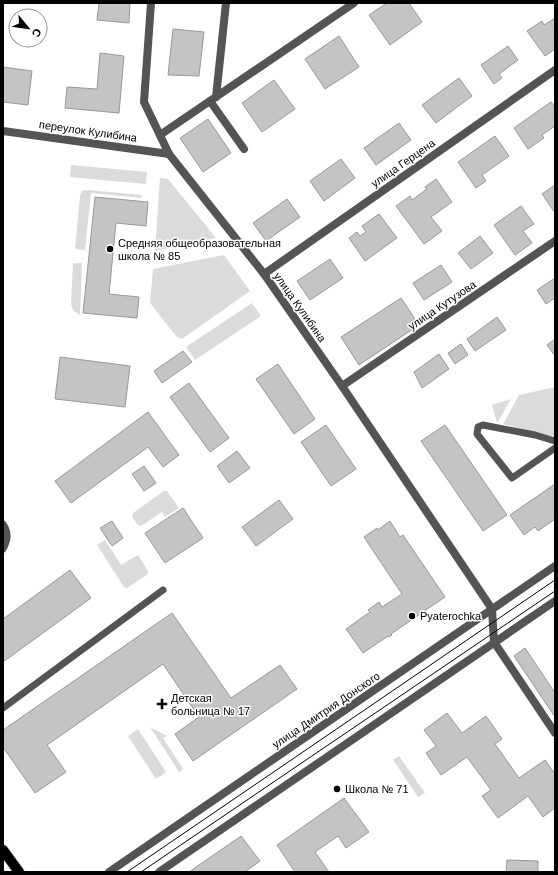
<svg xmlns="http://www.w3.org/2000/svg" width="558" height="875" font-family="Arial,sans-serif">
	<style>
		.green { fill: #dbdbdb }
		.building { fill: #c4c4c4; stroke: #989898 }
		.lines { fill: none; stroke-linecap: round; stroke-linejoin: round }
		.primary-casing { stroke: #dbdbdb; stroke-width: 12 }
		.service { stroke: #545454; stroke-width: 7 }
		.minor { stroke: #545454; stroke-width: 8 }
		.tertiary { stroke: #545454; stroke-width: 8 }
		.primary { stroke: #000; stroke-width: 10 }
		.tram { stroke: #000; stroke-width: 1 }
		.poi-dot { fill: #000; stroke: #fff; stroke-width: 1.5 }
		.labels { text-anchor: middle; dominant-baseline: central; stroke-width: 3; stroke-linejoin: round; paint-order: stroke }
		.street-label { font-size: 11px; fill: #000; stroke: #fff }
		.poi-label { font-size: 11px; fill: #000; stroke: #fff; text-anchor: start }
	</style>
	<rect width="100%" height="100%" fill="#fff"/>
	<g class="green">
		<path d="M 71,165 L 147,172 L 146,184 L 70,177 Z"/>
		<path d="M 160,178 L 168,179 L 216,238 L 155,251 Z"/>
		<path d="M 88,190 L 142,195 L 141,198 L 91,193 L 85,250 L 75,249 L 80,196 L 82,191 Z"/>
		<path d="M 224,255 L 250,291 L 182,339 L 176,336 L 150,303 L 153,269 Z"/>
		<path d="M 73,263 L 82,263 L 80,315 L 74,311 L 71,304 Z"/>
		<path d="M 252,303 L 261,316 L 195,360 L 186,347 Z"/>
		<path d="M 555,387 L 555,437 L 503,424 L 519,395 Z"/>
		<path d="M 511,399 L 497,423 L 492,405 Z"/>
		<path d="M 164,491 L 167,491 L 179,508 L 165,517 L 162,512 L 141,526 L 138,525 L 132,517 L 133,513 Z"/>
		<path d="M 105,540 L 121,565 L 138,555 L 148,571 L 148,574 L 127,588 L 124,587 L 97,545 Z"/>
		<path d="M 150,727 L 167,736 L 163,738 L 183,769 L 179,772 Z"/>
		<path d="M 138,729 L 166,772 L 156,779 L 128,736 Z"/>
		<path d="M 399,756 L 425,793 L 418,797 L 393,760 Z"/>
	</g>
	<g class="building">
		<path d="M 99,3 L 130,3 L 129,23 L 97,20 Z"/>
		<path d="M 387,3 L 409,3 L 422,22 L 390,45 L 369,15 Z"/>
		<path d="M 555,18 L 555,37 L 554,38 L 555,40 L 555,49 L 545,56 L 527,31 L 542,21 L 544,25 Z"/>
		<path d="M 173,29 L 204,32 L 199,76 L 168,75 Z"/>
		<path d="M 339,36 L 359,67 L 325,89 L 305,59 Z"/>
		<path d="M 508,46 L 518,60 L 499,74 L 502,78 L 494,84 L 481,65 Z"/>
		<path d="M 100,53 L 124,56 L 119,113 L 65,108 L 67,87 L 97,89 Z"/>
		<path d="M 3,67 L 32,71 L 28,105 L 3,102 Z"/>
		<path d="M 459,78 L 472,96 L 436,123 L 422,105 Z"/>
		<path d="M 274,80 L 295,109 L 262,132 L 242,103 Z"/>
		<path d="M 551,102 L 555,107 L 555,126 L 542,135 L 544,138 L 528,149 L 514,128 Z"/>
		<path d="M 208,119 L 231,153 L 203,172 L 180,138 Z"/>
		<path d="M 399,123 L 411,140 L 376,165 L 364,148 Z"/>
		<path d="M 495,136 L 509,156 L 482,175 L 486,181 L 476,188 L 458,162 Z"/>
		<path d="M 341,159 L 355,178 L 324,201 L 310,181 Z"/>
		<path d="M 436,179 L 452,202 L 431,217 L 442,231 L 424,244 L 396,206 L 410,196 L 412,200 L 427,189 L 425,187 Z"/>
		<path d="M 555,185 L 555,213 L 542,194 Z"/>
		<path d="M 95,197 L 148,202 L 146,226 L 116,223 L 109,294 L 139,297 L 137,318 L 83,313 Z"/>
		<path d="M 287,199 L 300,217 L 266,241 L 253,223 Z"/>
		<path d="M 521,206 L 534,224 L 523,231 L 532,243 L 515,255 L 494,225 Z"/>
		<path d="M 379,214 L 397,238 L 365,261 L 349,238 L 357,232 L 360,236 L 366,232 L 362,226 Z"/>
		<path d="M 480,236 L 493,253 L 471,269 L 458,253 Z"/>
		<path d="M 330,259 L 343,278 L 310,300 L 297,281 Z"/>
		<path d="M 441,265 L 452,282 L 424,300 L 413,283 Z"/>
		<path d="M 555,278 L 555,298 L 546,304 L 537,290 Z"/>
		<path d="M 401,298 L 419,325 L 359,365 L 341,337 Z"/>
		<path d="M 497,317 L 506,330 L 475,351 L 467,339 Z"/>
		<path d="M 555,339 L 555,356 L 547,345 Z"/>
		<path d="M 461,344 L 468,355 L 455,364 L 448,353 Z"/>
		<path d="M 183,351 L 192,362 L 162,383 L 154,371 Z"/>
		<path d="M 439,354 L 449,369 L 422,388 L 414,372 Z"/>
		<path d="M 60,357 L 130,366 L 125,407 L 55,399 Z"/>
		<path d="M 278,364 L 315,419 L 294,434 L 256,379 Z"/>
		<path d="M 189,383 L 229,438 L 210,452 L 170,397 Z"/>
		<path d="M 148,412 L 179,455 L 163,467 L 148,447 L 71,503 L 55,481 Z"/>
		<path d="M 326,425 L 356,469 L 331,486 L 301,442 Z"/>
		<path d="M 445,425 L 507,515 L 483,531 L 421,441 Z"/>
		<path d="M 237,451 L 250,468 L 229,483 L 217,466 Z"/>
		<path d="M 144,466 L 156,483 L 144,491 L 132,474 Z"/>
		<path d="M 555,484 L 555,519 L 538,531 L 535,527 L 524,535 L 510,515 Z"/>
		<path d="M 279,500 L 293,519 L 256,546 L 242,527 Z"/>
		<path d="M 183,508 L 203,538 L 165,563 L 145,533 Z"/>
		<path d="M 112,521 L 123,538 L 112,546 L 100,528 Z"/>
		<path d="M 390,521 L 400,537 L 403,535 L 445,597 L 391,634 L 392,635 L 389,637 L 388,636 L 363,653 L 346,629 L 370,612 L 368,610 L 379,602 L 382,607 L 402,594 L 364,537 L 377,528 L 378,530 Z"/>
		<path d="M 70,570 L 91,598 L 3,662 L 3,619 Z"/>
		<path d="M 172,613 L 231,698 L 280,665 L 297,689 L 193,761 L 175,734 L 199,717 L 163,664 L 47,745 L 66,772 L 35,793 L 3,747 L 3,730 Z"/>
		<path d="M 525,648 L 555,693 L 555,717 L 514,656 Z"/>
		<path d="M 447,713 L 462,733 L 486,716 L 502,739 L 495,744 L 519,778 L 545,760 L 555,774 L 555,808 L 543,817 L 528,796 L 498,818 L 482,796 L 491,790 L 467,757 L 441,775 L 426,753 L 436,746 L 424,730 Z"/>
		<path d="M 344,798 L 369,832 L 346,848 L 338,836 L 315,852 L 329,872 L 295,872 L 277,845 Z"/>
		<path d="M 241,836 L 260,861 L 245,872 L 189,872 Z"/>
		<path d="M 507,860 L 538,861 L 538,872 L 506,872 Z"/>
	</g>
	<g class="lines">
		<defs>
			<path id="primary" d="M 3,850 L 19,872"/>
		</defs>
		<use href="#primary" class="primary-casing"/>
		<g class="service">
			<path d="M 555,441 L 535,435 L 483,425 L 478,427 L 477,434 L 512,478 L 555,448"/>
			<path d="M 3,524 C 9,533 8,540 3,549"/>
			<path d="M 3,708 L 163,590"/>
		</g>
		<g class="minor">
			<path d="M 151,3 L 144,102 L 169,154 L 264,274 L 342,386 L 492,609 L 494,642 L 555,733"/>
			<path d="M 216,97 L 226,3"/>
			<path d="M 210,101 L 244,149"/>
			<path d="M 3,131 L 169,154"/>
			<path d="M 160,135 L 354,3"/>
			<path d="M 264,274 L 555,70"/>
			<path d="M 342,386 L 555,241"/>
		</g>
		<g class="tertiary">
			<path d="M 109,872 L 555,566"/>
			<path d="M 159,872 L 555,601"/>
		</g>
		<use href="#primary" class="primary"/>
		<g class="tram">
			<path d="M 127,872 L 555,580"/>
			<path d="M 141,872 L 555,591"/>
		</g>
	</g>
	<g class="poi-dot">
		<circle cx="110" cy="249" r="4"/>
		<circle cx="412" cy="616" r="4"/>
		<path d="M160 698h4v4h4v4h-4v4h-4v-4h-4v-4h4z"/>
		<circle cx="337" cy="789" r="4"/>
	</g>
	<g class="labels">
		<g class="street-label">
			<text transform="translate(88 131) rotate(8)">переулок Кулибина</text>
			<text transform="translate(403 163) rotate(-35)">улица Герцена</text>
			<text transform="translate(442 305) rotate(-34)">улица Кутузова</text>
			<text transform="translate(300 307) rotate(55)">улица Кулибина</text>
			<text transform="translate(326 710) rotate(-34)">улица Дмитрия Донского</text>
		</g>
		<g class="poi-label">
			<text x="118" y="243">Средняя общеобразовательная<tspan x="118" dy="13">школа № 85</tspan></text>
			<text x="420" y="616">Pyaterochka</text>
			<text x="171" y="698">Детская<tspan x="171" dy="13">больница № 17</tspan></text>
			<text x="345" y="789">Школа № 71</text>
		</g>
	</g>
	<rect width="558" height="875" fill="none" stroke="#000000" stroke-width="8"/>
	<g transform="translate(28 28) rotate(119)"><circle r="19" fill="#ffffff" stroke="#999999"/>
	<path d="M0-3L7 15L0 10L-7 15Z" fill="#000000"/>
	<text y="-6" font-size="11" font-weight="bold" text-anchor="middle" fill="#000000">С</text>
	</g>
</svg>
